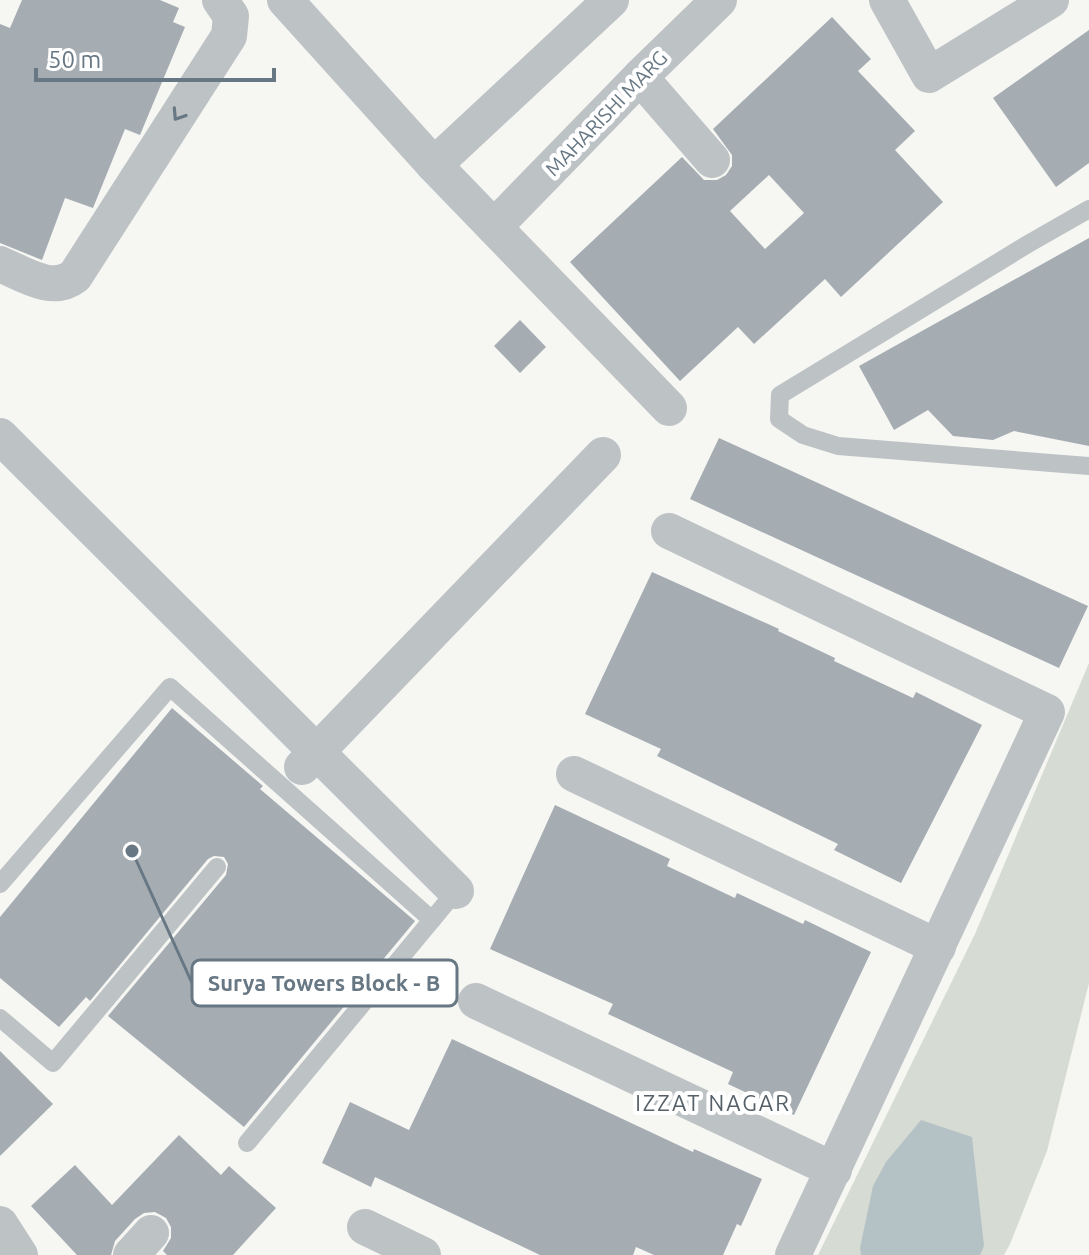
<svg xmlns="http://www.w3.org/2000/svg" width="1089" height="1255" font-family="Ubuntu,sans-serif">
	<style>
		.green { fill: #d6dbd3 }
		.water { fill: #b5c2c5 }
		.building { fill: #a5adb3; fill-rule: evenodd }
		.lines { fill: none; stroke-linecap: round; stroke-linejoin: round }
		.lane { stroke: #bdc2c5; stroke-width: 18 }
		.street { stroke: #bdc2c5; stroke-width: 36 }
		.oneway { stroke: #677783 }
		.labels { text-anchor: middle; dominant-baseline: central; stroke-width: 8; stroke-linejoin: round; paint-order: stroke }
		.street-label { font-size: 20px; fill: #677783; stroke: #fff }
		.neighbourhood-label { font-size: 22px; letter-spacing: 2px; fill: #556068; stroke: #fff }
		.leader { fill: none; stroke: #677783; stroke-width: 3 }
		.callout-dot { fill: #677783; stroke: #fff; stroke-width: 3 }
		.callout { fill: #fff; stroke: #677783; stroke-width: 3 }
		.callout-label { font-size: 22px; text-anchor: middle; font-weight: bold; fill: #677783 }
	</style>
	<rect width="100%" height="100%" fill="#f6f6f3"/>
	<path class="green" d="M 1089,663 L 1089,983 L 1047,1151 L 1010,1244 L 1004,1255 L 818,1255 L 975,934 Z"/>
	<path class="water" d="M 921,1120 L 972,1137 L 984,1246 L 980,1255 L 861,1255 L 860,1248 L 873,1186 L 886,1162 Z"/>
	<g class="building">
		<path d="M 22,0 L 160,0 L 179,8 L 173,22 L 185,27 L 140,135 L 125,129 L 93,208 L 65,198 L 42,260 L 0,243 L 0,24 L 10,28 Z"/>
		<path d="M 832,17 L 871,59 L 858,71 L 915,131 L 895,150 L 943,202 L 841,297 L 825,279 L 754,344 L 738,327 L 680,381 L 570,262 L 682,157 L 704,180 L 717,180 L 726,175 L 732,166 L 732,155 L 713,129 ZM 769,175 L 804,213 L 765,249 L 730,211 Z"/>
		<path d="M 1089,30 L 1089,163 L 1056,187 L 993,98 Z"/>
		<path d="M 1089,238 L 1089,446 L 1014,431 L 993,440 L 953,436 L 928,410 L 894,430 L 859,366 Z"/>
		<path d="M 520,320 L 546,347 L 520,373 L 494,346 Z"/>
		<path d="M 719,438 L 1088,606 L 1059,668 L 690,499 Z"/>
		<path d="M 652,572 L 779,629 L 778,631 L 835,658 L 834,661 L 913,698 L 916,692 L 982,725 L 901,883 L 834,850 L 838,844 L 657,756 L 661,749 L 585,714 Z"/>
		<path d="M 172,708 L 263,786 L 260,789 L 415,921 L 244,1127 L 108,1016 L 226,875 L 228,864 L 224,857 L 214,856 L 208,859 L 90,1001 L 86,997 L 59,1027 L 0,978 L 0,917 Z"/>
		<path d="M 555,805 L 670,859 L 667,866 L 735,898 L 737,893 L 803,924 L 805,920 L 871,952 L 794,1115 L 728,1084 L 733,1072 L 608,1014 L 613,1004 L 490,949 Z"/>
		<path d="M 452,1039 L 693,1152 L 694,1149 L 762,1179 L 741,1226 L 737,1224 L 723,1255 L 654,1255 L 636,1247 L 633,1255 L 540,1255 L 375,1177 L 371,1187 L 322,1163 L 350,1102 L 409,1130 Z"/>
		<path d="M 0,1051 L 53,1104 L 0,1156 Z"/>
		<path d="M 179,1135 L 221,1175 L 229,1166 L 276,1208 L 233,1255 L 167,1255 L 163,1251 L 171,1238 L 171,1227 L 166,1218 L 155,1212 L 144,1213 L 135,1219 L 115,1241 L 111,1255 L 77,1255 L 31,1206 L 75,1165 L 112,1205 Z"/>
	</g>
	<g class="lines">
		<g class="lane">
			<path d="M 1089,209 L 1028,244 L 780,395 L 779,419 L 803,435 L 838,446 L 1089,466"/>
			<path d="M 0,884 L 170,687 L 432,920"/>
			<path d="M 0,1018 L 53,1063 L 217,867"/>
			<path d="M 247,1143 L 456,891"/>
		</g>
		<g class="street">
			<path d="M 285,0 L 434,165 L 669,408"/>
			<path d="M 887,0 L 929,75 L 1051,0"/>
			<path d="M 640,77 L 712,160"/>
			<path d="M 434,165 L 611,0"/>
			<path d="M 494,227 L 640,77 L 719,0"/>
			<path d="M 0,264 C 24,274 52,294 75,276 L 229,36 L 231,16 L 220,0"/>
			<path d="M 0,436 L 456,891"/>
			<path d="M 669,531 L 1047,712 L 793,1255"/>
			<path d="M 302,767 L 603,455"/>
			<path d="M 574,774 L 938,947"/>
			<path d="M 476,1001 L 834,1170"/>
			<path d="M 0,1224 L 20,1255"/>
			<path d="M 365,1227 L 423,1255"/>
			<path d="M 131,1255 L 151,1233"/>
		</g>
	</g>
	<defs><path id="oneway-chevron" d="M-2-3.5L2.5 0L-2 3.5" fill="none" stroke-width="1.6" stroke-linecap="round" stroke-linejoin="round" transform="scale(2)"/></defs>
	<use class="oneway" href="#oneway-chevron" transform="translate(178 115) rotate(123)"/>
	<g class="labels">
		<g class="street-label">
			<text transform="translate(606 113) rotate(-46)">MAHARISHI MARG</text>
		</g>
		<g class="neighbourhood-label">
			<text x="713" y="1102">IZZAT NAGAR</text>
		</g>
	</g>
	<path class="leader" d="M132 851L192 983"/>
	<circle class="callout-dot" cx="132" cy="851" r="8"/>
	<rect class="callout" x="192" y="960" width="265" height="46" rx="8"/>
	<g class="callout-label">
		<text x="324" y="991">Surya Towers Block - B</text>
	</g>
	<path d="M36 68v12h238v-12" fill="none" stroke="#677783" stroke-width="4"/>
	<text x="48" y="68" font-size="24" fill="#677783" stroke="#ffffff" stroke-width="6" paint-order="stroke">50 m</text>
</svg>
